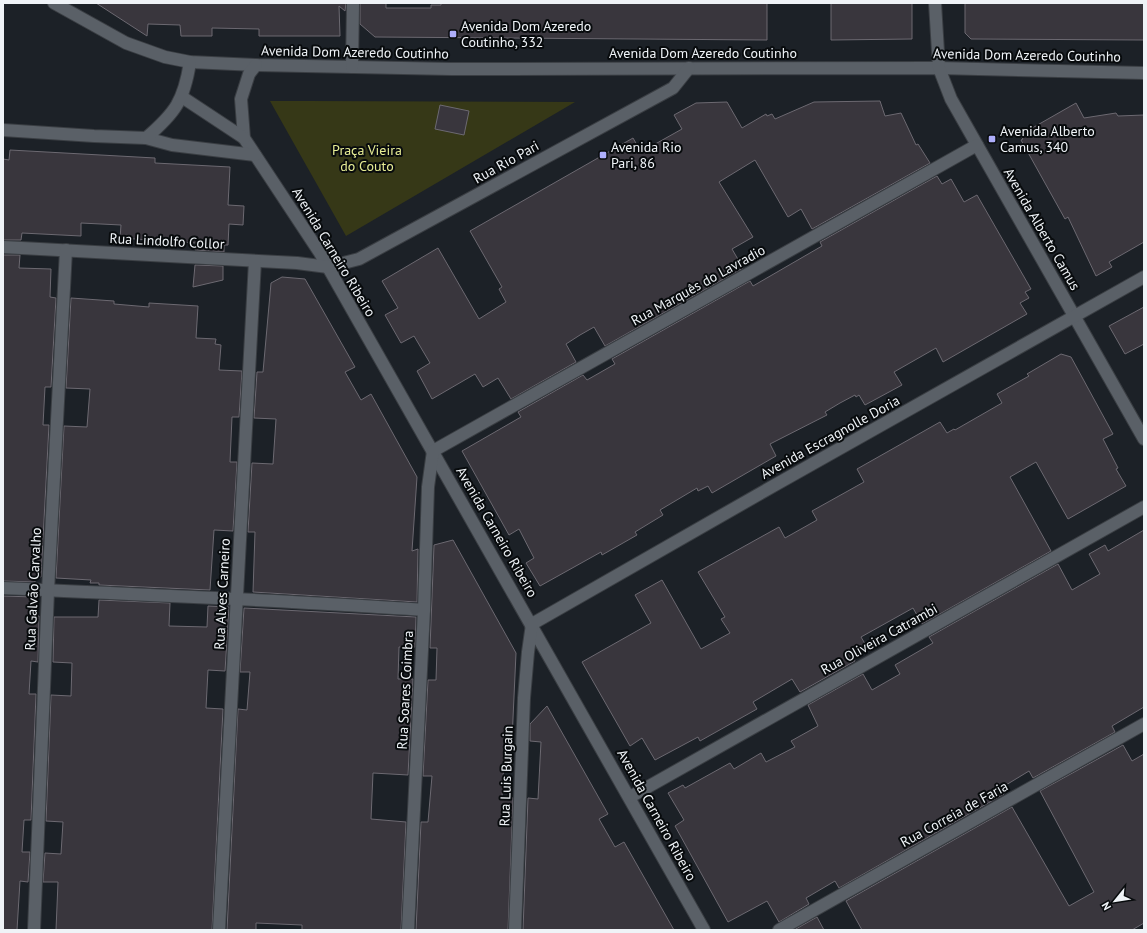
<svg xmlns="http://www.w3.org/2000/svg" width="1147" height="933" font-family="'PT Sans',sans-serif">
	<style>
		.green { fill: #363817 }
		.building { fill: #39363d; stroke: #6c6971 }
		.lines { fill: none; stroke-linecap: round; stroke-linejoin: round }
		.minor-casing { stroke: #3a3e43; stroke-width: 14 }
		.minor { stroke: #5a6067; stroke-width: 12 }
		.poi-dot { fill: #aeaefb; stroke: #080b0d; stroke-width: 1.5 }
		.labels { text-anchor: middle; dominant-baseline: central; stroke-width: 4; stroke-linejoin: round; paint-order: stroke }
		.poi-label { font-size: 14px; fill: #eff3f7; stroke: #080b0d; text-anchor: start }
		.street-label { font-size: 14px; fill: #eff3f7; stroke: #080b0d }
		.park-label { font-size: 14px; fill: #e6ec94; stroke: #080b0d }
	</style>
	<rect width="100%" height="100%" fill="#1c2127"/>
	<path class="green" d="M 270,101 L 307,101 L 575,102 L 346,236 Z"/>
	<g class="building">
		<path d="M 96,3 L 346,3 L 345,11 L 339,6 L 340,36 L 259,36 L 259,29 L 212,28 L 212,36 L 181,36 L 180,25 L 148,24 L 147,36 Z"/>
		<path d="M 360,3 L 386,3 L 386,8 L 431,8 L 431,5 L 441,5 L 441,3 L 767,3 L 767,40 L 375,37 L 360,24 Z"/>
		<path d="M 831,3 L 912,3 L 912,39 L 831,40 Z"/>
		<path d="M 965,3 L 1144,3 L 1144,40 L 971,39 L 965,33 Z"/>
		<path d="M 880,101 L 885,116 L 901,113 L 916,145 L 918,144 L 930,163 L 812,229 L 801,209 L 788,217 L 755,160 L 719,182 L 753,237 L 732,249 L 743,268 L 605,346 L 594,327 L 580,335 L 566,344 L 576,362 L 511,399 L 498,378 L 483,387 L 475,374 L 432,399 L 417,371 L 430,363 L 414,336 L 401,343 L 385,315 L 398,308 L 382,281 L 438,248 L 479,319 L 506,302 L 499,289 L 502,287 L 470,231 L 633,138 L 641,152 L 682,129 L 674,115 L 696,103 L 727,102 L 742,128 L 766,114 L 767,116 L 772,114 L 775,119 L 814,102 Z"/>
		<path d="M 1076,103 L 1084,118 L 1116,113 L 1118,116 L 1144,115 L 1144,242 L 1109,262 L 1112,267 L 1096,276 L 1068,217 L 1065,219 L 1021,140 L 1023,139 L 1020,135 Z"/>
		<path d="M 440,105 L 469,111 L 464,135 L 435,129 Z"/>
		<path d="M 10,150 L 155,158 L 155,163 L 230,167 L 228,205 L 244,206 L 243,225 L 229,224 L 228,245 L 224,245 L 224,252 L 195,250 L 196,243 L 120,238 L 121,225 L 81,223 L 81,236 L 22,233 L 21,240 L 3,240 L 3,159 L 9,160 Z"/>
		<path d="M 937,176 L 942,184 L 951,179 L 964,202 L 977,195 L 1031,289 L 1025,292 L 1029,298 L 1020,303 L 1027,314 L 943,362 L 936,348 L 894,372 L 902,385 L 865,405 L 859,395 L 856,397 L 855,395 L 840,403 L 825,412 L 827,415 L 770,444 L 776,456 L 712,493 L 708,486 L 698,491 L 697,488 L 660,510 L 663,515 L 635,532 L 637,535 L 602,555 L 601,552 L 540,586 L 526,563 L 534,558 L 519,529 L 509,535 L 462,451 L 521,417 L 518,412 L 583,375 L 587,380 L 615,364 L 612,359 L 750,281 L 753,286 L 822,246 L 820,242 Z"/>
		<path d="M 3,255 L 20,255 L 19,268 L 51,269 L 50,297 L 56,298 L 51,387 L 45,387 L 43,425 L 49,425 L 41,577 L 35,577 L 35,582 L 3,581 Z"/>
		<path d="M 195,265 L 223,266 L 223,280 L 193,287 Z"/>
		<path d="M 282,277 L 305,279 L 355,367 L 345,372 L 361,400 L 371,394 L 417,477 L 412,551 L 418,549 L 417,602 L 253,592 L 255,532 L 248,532 L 252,463 L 273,464 L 276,419 L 254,418 L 257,372 L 263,372 L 271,283 Z"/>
		<path d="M 71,298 L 114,301 L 114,304 L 149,307 L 149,303 L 198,306 L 196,338 L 216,339 L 215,344 L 221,345 L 219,370 L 242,371 L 239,417 L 232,417 L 230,462 L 237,462 L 233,531 L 214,530 L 210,590 L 99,585 L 99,583 L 90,583 L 91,580 L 56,578 L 64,426 L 87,427 L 90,389 L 66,388 Z"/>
		<path d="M 1144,307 L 1144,344 L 1125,354 L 1109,326 Z"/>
		<path d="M 1061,354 L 1071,357 L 1113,434 L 1103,439 L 1118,468 L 1116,469 L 1126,486 L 1068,519 L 1036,462 L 1010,477 L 1051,551 L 922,624 L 913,608 L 861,637 L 867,647 L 852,655 L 855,661 L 800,692 L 792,679 L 753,702 L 757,709 L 700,741 L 698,737 L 655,760 L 642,738 L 630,746 L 582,662 L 651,623 L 635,595 L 662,580 L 701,649 L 730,633 L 721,619 L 725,617 L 698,572 L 779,527 L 785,538 L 817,520 L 812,511 L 864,482 L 857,469 L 940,422 L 947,433 L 954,429 L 955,430 L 1002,403 L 997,394 L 1029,376 L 1027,374 Z"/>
		<path d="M 1144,530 L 1144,707 L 1112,726 L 1115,732 L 1033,778 L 1029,771 L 1001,788 L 1004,794 L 839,888 L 835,881 L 806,898 L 809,904 L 779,922 L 767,901 L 728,922 L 675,826 L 684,820 L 668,793 L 683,785 L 685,788 L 730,763 L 734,769 L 761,753 L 766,762 L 795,747 L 791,741 L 818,726 L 808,705 L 863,674 L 872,690 L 900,674 L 895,665 L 933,643 L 929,637 L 1058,564 L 1072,590 L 1100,574 L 1089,554 L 1105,545 L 1108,551 Z"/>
		<path d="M 453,540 L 516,653 L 512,740 L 505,740 L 502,797 L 513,798 L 508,930 L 416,930 L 421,822 L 428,822 L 432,776 L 423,776 L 428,680 L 436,680 L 437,648 L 430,648 L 434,545 Z"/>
		<path d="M 3,596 L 34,597 L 33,616 L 39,616 L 38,662 L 31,661 L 29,694 L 36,694 L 31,820 L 24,820 L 22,852 L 30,852 L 28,882 L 20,881 L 17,930 L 3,930 Z"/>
		<path d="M 99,600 L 170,603 L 169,626 L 207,627 L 208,606 L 229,607 L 225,671 L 208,670 L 206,708 L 223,709 L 212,930 L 56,930 L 58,882 L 43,882 L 45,853 L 61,854 L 63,822 L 46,821 L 51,695 L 71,696 L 72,663 L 53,662 L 54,617 L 98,617 Z"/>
		<path d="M 244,608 L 416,617 L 415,647 L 399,647 L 398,679 L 413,679 L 408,775 L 373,773 L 371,819 L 406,822 L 401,930 L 302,930 L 302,925 L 256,923 L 256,930 L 227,930 L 238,709 L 247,710 L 250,672 L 240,672 Z"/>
		<path d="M 547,706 L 608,814 L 599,819 L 615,847 L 624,842 L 674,930 L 523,930 L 528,798 L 538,799 L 541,742 L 530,741 L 530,724 Z"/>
		<path d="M 1123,745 L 1132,761 L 1144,754 L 1144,923 L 1132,930 L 862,930 L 846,901 L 1012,807 L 1069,906 L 1094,892 L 1040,791 Z"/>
		<path d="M 817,917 L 824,930 L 794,930 Z"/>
	</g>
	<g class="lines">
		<defs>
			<g id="minor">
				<path d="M 54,3 L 126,43 L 165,57 L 190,62 L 256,65 L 451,69 L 939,68 L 1144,73"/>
				<path d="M 935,3 L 939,68 L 951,99 L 1144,439"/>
				<path d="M 256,65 L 249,74 L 241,99 L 244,138 L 320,253 L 704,930"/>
				<path d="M 352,67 L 353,3"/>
				<path d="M 182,97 L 244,138"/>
				<path d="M 3,130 L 94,136 L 146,138 L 172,145 L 255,155"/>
				<path d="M 146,138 C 175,113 184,101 190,62"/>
				<path d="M 3,247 L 297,263 L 328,267 L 359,259 L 673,88 L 689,68"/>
				<path d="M 3,588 C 143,595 284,600 424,610"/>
				<path d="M 630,797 L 1144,507"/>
				<path d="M 34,930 L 48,591 L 66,250"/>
				<path d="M 219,930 L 255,261"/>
				<path d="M 408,930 L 424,610 L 428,487 L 433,451 L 977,145"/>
				<path d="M 515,930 L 524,698 L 528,652 L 532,624 L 775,485 L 1144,277"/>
				<path d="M 779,930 L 1144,724"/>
			</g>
		</defs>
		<use href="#minor" class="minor-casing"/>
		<use href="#minor" class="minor"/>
	</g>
	<g class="poi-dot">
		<rect x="449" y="30" width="8" height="8" rx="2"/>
		<rect x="988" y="135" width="8" height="8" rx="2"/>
		<rect x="599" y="151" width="8" height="8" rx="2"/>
	</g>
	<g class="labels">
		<g class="poi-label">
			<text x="461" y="26">Avenida Dom Azeredo<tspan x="461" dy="16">Coutinho, 332</tspan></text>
			<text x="1000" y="131">Avenida Alberto<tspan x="1000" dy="16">Camus, 340</tspan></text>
			<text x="611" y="147">Avenida Rio<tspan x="611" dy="16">Pari, 86</tspan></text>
		</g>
		<g class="street-label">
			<text transform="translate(355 52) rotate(1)">Avenida Dom Azeredo Coutinho</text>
			<text x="703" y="53">Avenida Dom Azeredo Coutinho</text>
			<text transform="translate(1027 55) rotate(1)">Avenida Dom Azeredo Coutinho</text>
			<text transform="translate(506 162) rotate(-29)">Rua Rio Pari</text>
			<text transform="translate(1042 229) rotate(60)">Avenida Alberto Camus</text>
			<text transform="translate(167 241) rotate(3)">Rua Lindolfo Collor</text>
			<text transform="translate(334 252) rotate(59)">Avenida Carneiro Ribeiro</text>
			<text transform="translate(698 285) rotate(-29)">Rua Marquês do Lavradio</text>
			<text transform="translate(830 437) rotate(-29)">Avenida Escragnolle Doria</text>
			<text transform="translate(497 532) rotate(60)">Avenida Carneiro Ribeiro</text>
			<text transform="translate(33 589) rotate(-87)">Rua Galvão Carvalho</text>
			<text transform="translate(222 594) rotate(-87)">Rua Alves Carneiro</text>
			<text transform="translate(879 639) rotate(-29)">Rua Oliveira Catrambi</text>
			<text transform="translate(405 690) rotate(-87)">Rua Soares Coimbra</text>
			<text transform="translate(506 776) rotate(-88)">Rua Luis Burgain</text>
			<text transform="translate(954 814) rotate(-29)">Rua Correia de Faria</text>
			<text transform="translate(657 815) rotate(61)">Avenida Carneiro Ribeiro</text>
		</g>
		<g class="park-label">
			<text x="367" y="150">Praça Vieira<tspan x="367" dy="16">do Couto</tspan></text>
		</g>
	</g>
	<rect width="1147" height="933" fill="none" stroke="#eff3f7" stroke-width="8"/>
	<g transform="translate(1115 901) rotate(240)" stroke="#080b0d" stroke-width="3" paint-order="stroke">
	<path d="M0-3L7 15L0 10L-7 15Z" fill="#eff3f7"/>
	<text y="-6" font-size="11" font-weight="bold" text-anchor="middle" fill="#eff3f7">N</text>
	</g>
</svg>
